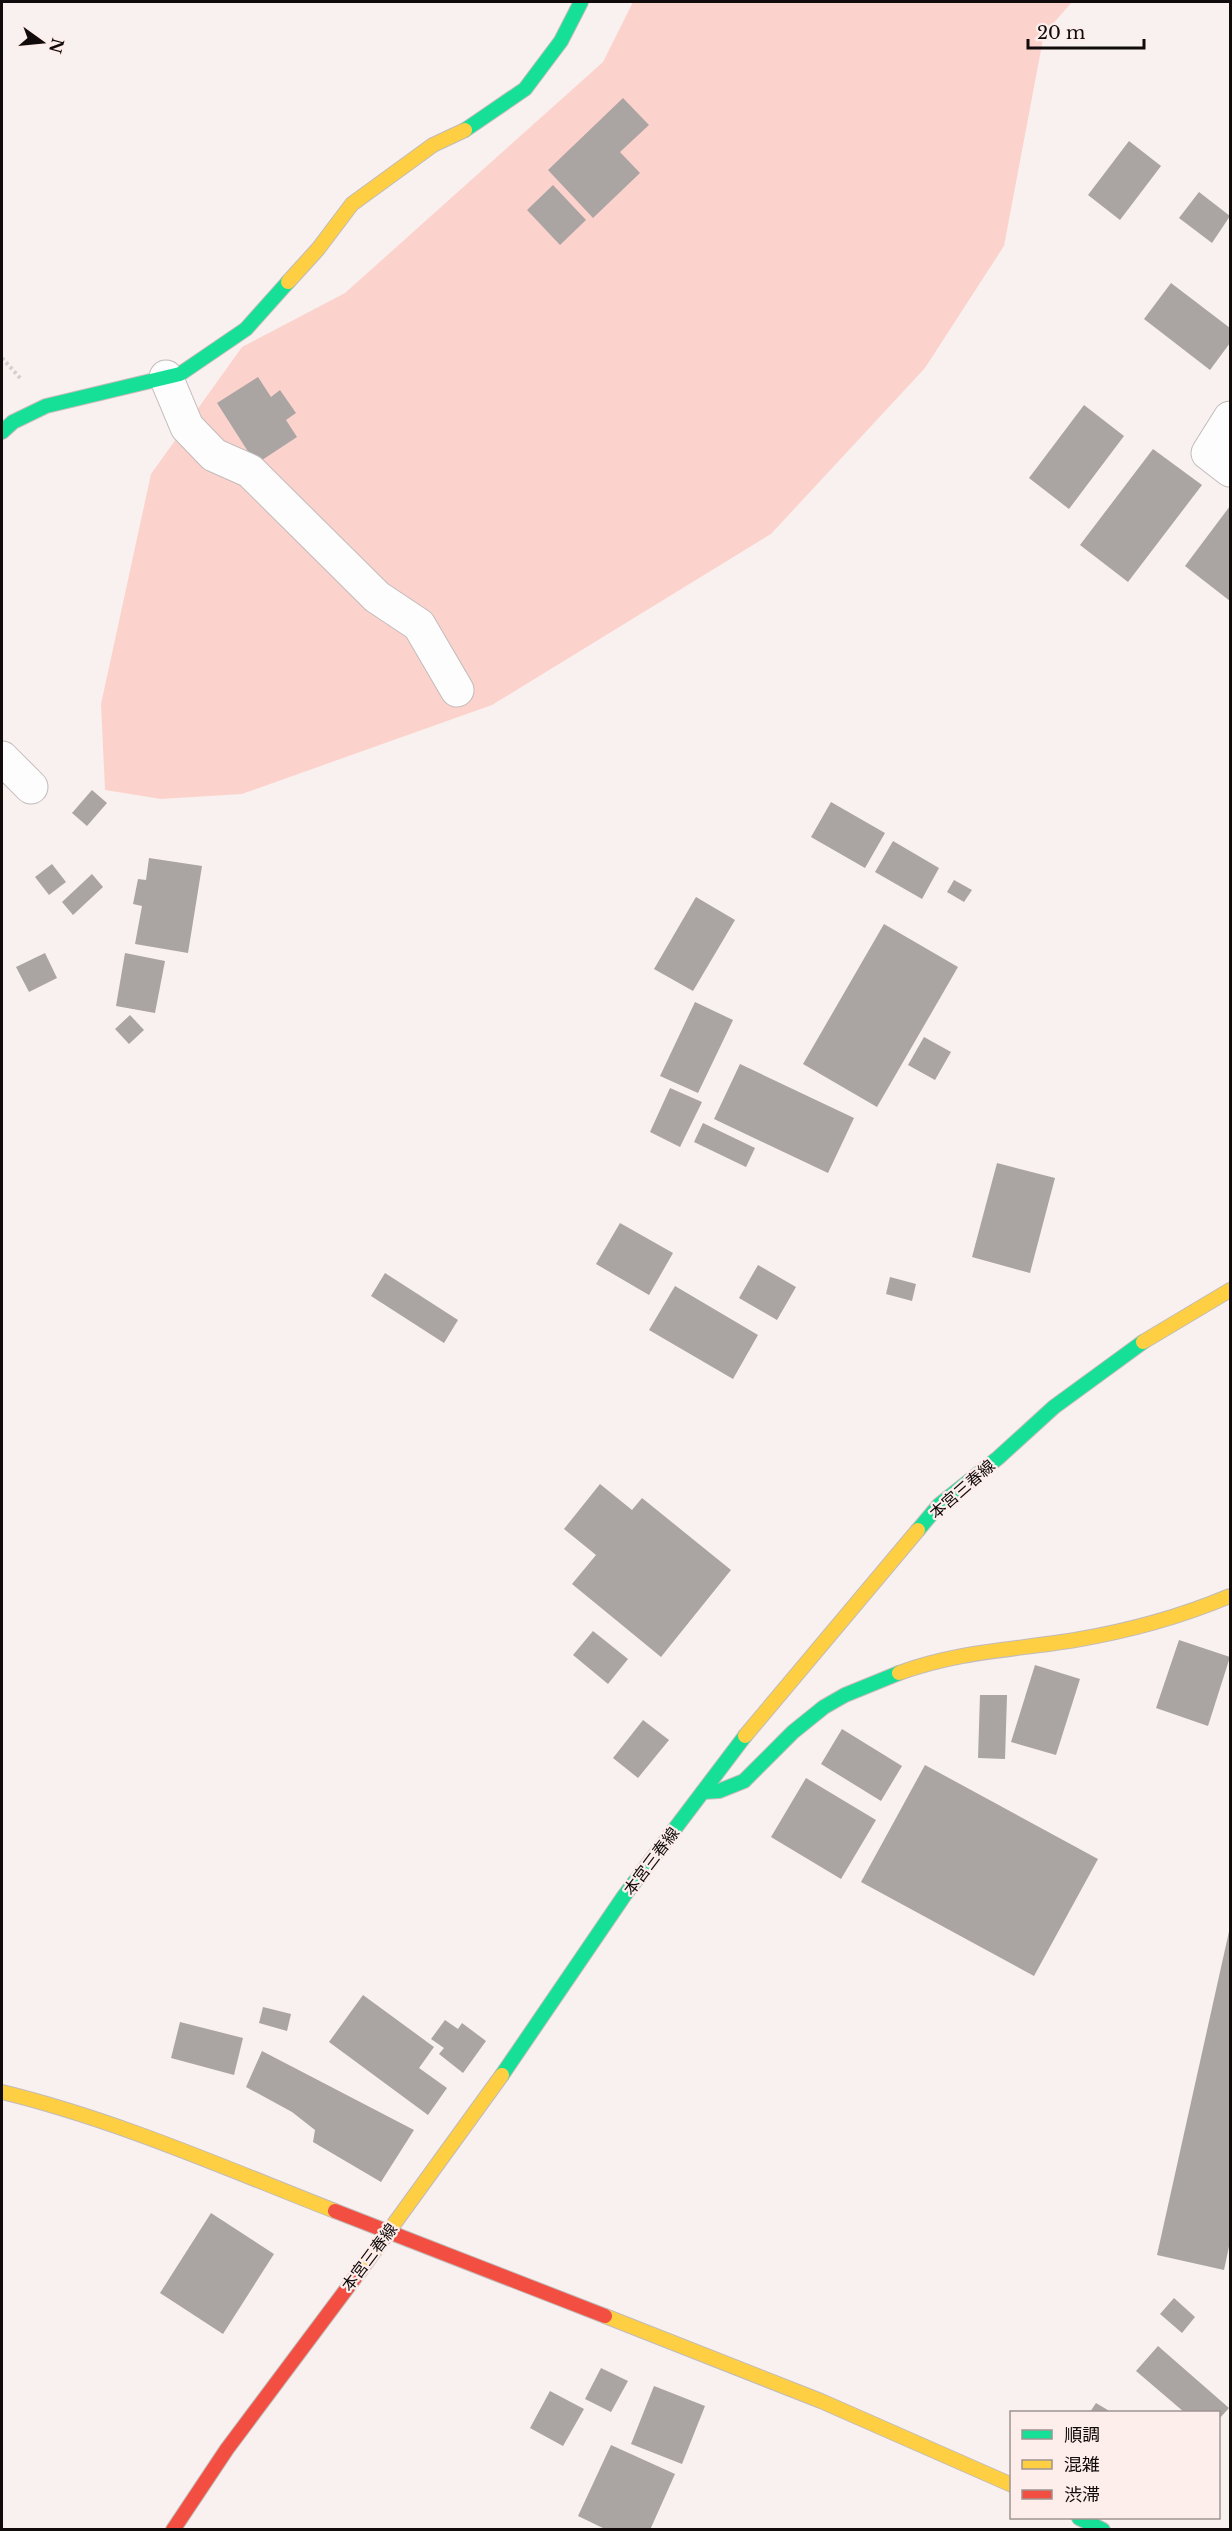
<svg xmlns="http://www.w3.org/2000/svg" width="1232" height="2531" font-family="'Libre Baskerville','Noto Sans JP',serif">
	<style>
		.green { fill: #fcd3cc }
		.building { fill: #aaa4a3 }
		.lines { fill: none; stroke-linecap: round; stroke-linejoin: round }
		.street-casing { stroke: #c1bbba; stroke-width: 35 }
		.fast-casing { stroke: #c1bbba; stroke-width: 16 }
		.slow-casing { stroke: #c1bbba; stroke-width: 16 }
		.jam-casing { stroke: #c1bbba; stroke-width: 16 }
		.path { stroke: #d3d0d0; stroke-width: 4; stroke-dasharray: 3 3; stroke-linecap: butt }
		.street { stroke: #fefdfd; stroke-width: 33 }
		.fast { stroke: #16e098; stroke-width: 14 }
		.slow { stroke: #ffcf43; stroke-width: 14 }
		.jam { stroke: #f24e42; stroke-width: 14 }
		.labels { text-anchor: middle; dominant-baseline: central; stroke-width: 4.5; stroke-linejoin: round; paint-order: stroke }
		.street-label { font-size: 16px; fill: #110c0b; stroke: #fdeeeb }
	</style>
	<rect width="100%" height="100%" fill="#f9f1ef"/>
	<path class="green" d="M 633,2 L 1072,2 L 1044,34 L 1004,246 L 925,368 L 771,534 L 492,705 L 242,794 L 161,799 L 105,790 L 101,704 L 151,474 L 242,347 L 345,293 L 603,62 Z"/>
	<g class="building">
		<path d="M 623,98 L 649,125 L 620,152 L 640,173 L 593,218 L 548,170 Z"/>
		<path d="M 1129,141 L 1161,166 L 1120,220 L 1088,195 Z"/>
		<path d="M 553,185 L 586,220 L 560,245 L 527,210 Z"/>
		<path d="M 1199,192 L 1230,216 L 1212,243 L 1179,218 Z"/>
		<path d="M 1171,283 L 1230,328 L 1230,343 L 1210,370 L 1144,319 Z"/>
		<path d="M 258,377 L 271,397 L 280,390 L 296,413 L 286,420 L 297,437 L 256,464 L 217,403 Z"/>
		<path d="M 1084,405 L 1124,436 L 1069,509 L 1029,478 Z"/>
		<path d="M 1153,449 L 1202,485 L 1128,582 L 1080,545 Z"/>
		<path d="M 1230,506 L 1230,601 L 1185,566 Z"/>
		<path d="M 92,790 L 107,803 L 87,826 L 72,813 Z"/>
		<path d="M 831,802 L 885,833 L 865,868 L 811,837 Z"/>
		<path d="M 893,841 L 939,868 L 922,899 L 875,872 Z"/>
		<path d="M 149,858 L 202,866 L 188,953 L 135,944 L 142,906 L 133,904 L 138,879 L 146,880 Z"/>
		<path d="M 52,864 L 66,882 L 49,895 L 35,877 Z"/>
		<path d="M 92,874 L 103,887 L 73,915 L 62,902 Z"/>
		<path d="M 954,880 L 972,890 L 964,902 L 947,892 Z"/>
		<path d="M 696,897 L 735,920 L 693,991 L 654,969 Z"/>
		<path d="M 884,924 L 958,967 L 877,1107 L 803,1064 Z"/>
		<path d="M 45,953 L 57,978 L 29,992 L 16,967 Z"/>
		<path d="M 125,953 L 165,961 L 155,1013 L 116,1006 Z"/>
		<path d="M 695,1002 L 733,1020 L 698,1093 L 660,1076 Z"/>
		<path d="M 130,1015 L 144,1030 L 129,1044 L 115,1029 Z"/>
		<path d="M 924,1037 L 951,1052 L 935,1080 L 908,1065 Z"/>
		<path d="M 740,1064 L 854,1118 L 828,1173 L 714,1119 Z"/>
		<path d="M 670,1088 L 702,1102 L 680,1147 L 650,1132 Z"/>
		<path d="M 703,1123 L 755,1148 L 746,1167 L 694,1142 Z"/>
		<path d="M 997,1163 L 1055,1178 L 1030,1273 L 972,1257 Z"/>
		<path d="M 620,1223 L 673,1253 L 649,1295 L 596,1264 Z"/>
		<path d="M 758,1265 L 796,1287 L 777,1320 L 739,1298 Z"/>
		<path d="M 385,1273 L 458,1320 L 444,1343 L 371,1296 Z"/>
		<path d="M 890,1277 L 916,1284 L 912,1301 L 886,1294 Z"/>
		<path d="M 675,1286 L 758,1335 L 733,1379 L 649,1330 Z"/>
		<path d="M 600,1484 L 632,1510 L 642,1498 L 731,1570 L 661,1657 L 572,1584 L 596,1555 L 564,1529 Z"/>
		<path d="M 593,1631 L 628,1659 L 608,1684 L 573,1655 Z"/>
		<path d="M 1179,1640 L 1230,1657 L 1208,1726 L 1156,1708 Z"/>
		<path d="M 1035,1665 L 1080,1679 L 1056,1755 L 1011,1742 Z"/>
		<path d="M 980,1695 L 1007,1695 L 1005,1759 L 978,1758 Z"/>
		<path d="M 643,1720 L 669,1740 L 638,1778 L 613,1758 Z"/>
		<path d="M 842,1729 L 902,1766 L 881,1801 L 821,1764 Z"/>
		<path d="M 925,1765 L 1098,1859 L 1034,1976 L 861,1882 Z"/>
		<path d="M 806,1778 L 876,1820 L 841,1879 L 771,1837 Z"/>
		<path d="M 1230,1927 L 1230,2242 L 1224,2270 L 1157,2255 Z"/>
		<path d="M 363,1995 L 434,2047 L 419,2068 L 447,2088 L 428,2115 L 329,2042 Z"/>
		<path d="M 263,2007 L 291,2014 L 287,2031 L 259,2023 Z"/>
		<path d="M 445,2020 L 458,2029 L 462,2023 L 486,2041 L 463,2073 L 439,2054 L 444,2048 L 431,2039 Z"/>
		<path d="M 180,2022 L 243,2038 L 234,2075 L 171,2058 Z"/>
		<path d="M 262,2051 L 414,2130 L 381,2182 L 313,2142 L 315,2130 L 292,2112 L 246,2087 Z"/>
		<path d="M 211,2213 L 274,2254 L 223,2334 L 160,2293 Z"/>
		<path d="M 1174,2298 L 1195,2317 L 1182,2333 L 1160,2314 Z"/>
		<path d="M 1158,2346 L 1229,2408 L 1218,2420 L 1218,2412 L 1184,2412 L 1136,2371 Z"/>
		<path d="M 601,2368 L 628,2381 L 611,2412 L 585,2399 Z"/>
		<path d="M 654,2386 L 705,2406 L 682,2464 L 631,2444 Z"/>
		<path d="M 550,2391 L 584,2409 L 563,2446 L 530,2428 Z"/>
		<path d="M 1096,2403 L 1111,2412 L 1090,2412 Z"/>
		<path d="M 611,2445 L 675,2474 L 650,2530 L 607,2530 L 578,2516 Z"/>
	</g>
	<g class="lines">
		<defs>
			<g id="street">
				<path d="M 166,377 L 187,427 L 214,455 L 250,471 L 377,597 L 419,625 L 457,690"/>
				<path d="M 1230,418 L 1208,453 L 1230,470"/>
				<path d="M 2,758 L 31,787"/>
			</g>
			<g id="fast">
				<path d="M 465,130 L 525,89 L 561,41 L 581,2"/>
				<path d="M 2,432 L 13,422 L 46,406 L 180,374 L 246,329 L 288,282"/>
				<path d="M 918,1530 L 939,1505 L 998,1458 L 1054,1407 L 1143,1342"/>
				<path d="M 703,1792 L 719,1791 L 744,1781 L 793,1732 L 824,1707 L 845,1695 L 899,1673"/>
				<path d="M 502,2075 L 624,1896 L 745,1736"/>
				<path d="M 1079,2518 L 1103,2530"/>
			</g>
			<g id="slow">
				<path d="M 288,282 L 318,249 L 352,204 L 433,145 L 465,130"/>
				<path d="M 1143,1342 L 1230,1290"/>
				<path d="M 899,1673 C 959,1651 1014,1650 1075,1640 C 1129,1631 1180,1617 1230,1596"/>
				<path d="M 745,1736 L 918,1530"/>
				<path d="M 2,2092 C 117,2120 225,2168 335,2211"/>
				<path d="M 360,2271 L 502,2075"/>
				<path d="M 605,2316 L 821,2401 L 1012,2485"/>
			</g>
			<g id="jam">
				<path d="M 335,2211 L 605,2316"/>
				<path d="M 173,2530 L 227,2449 L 360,2271"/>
			</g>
		</defs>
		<use href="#street" class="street-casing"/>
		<use href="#fast" class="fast-casing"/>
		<use href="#slow" class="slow-casing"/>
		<use href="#jam" class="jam-casing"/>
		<path class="path" d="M 2,358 L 21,379"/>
		<use href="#street" class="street"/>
		<use href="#fast" class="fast"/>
		<use href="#slow" class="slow"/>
		<use href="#jam" class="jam"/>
	</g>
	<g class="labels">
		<g class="street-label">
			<text transform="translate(962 1489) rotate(-41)">本宮三春線</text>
			<text transform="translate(651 1861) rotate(-53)">本宮三春線</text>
			<text transform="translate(369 2257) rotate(-53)">本宮三春線</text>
		</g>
	</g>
	<rect width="1232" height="2531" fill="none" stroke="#110c0b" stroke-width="6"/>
	<rect x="1010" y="2411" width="210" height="108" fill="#fdeeeb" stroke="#9f9491" stroke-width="1.5"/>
	<rect x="1022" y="2430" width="30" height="9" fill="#16e098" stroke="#9f9491" stroke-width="1.5"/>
	<text x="1064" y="2441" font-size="18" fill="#110c0b">順調</text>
	<rect x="1022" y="2460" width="30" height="9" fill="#ffcf43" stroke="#9f9491" stroke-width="1.5"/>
	<text x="1064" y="2471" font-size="18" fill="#110c0b">混雑</text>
	<rect x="1022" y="2490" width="30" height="9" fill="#f24e42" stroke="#9f9491" stroke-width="1.5"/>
	<text x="1064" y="2501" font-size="18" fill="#110c0b">渋滞</text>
	<g transform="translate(42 42) rotate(105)" stroke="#fdeeeb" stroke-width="4.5" paint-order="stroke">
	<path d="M0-4.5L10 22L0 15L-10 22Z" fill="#110c0b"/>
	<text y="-9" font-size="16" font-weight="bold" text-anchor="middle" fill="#110c0b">N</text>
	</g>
	<path d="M1028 39v9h116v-9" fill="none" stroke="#110c0b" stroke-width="3"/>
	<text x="1037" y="39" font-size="18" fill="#110c0b" stroke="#fdeeeb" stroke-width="4.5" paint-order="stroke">20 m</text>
</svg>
